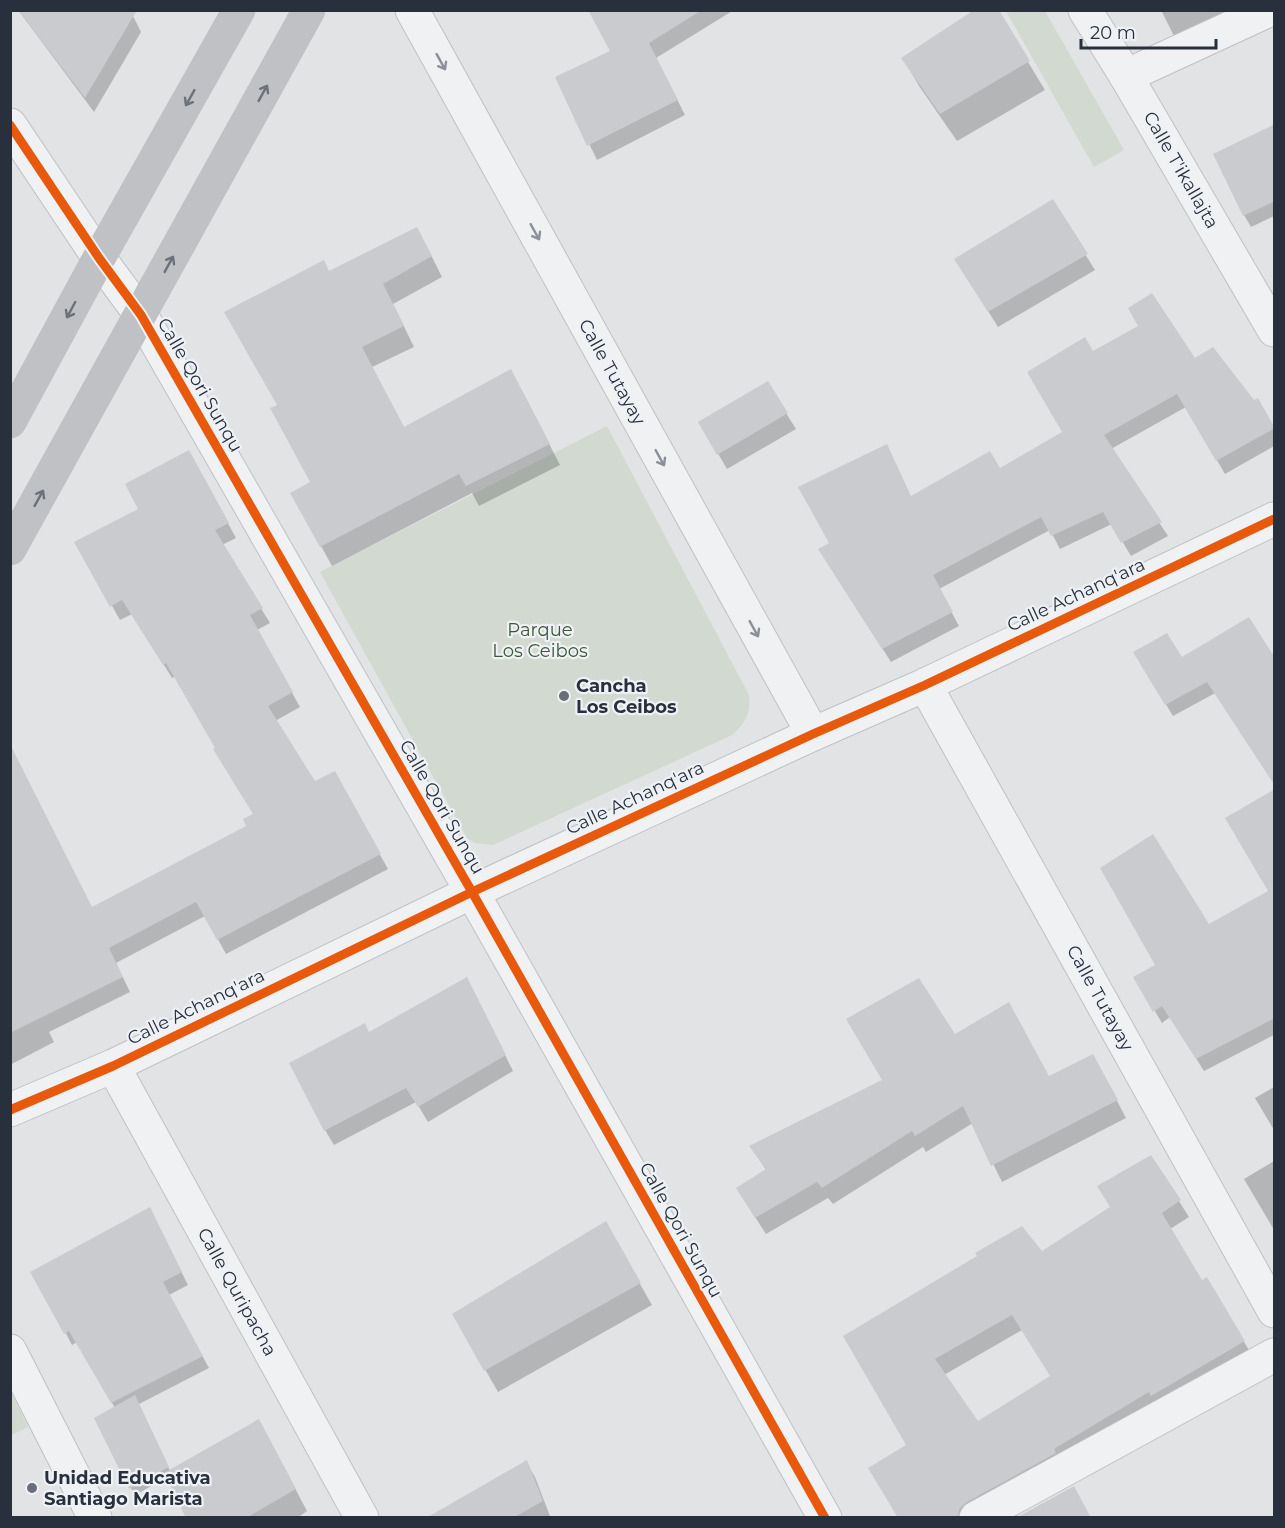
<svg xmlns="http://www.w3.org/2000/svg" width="1285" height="1528" font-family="Montserrat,sans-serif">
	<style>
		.green { fill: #d1d9d1 }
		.shadow { fill: #0003; fill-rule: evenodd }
		.building { fill: #c9cbce; fill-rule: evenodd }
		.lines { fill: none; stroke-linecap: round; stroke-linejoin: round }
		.minor-casing { stroke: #bfc1c3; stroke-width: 35 }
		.minor { stroke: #f0f1f2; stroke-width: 33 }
		.secondary { stroke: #bfc1c5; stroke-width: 33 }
		.cycleway-casing { stroke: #eef1f5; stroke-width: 13 }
		.cycleway { stroke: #e8590c; stroke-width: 9 }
		.oneway { stroke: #8c9098 }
		.oneway2 { stroke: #6c717a }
		.poi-dot { fill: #696f78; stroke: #eef1f5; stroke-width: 2 }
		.labels { text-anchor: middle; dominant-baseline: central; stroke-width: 4.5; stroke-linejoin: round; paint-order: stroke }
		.street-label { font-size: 18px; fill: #29303d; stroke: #eef1f5 }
		.park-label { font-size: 18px; fill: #3d5837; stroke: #eef1f5 }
		.poi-label { font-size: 18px; font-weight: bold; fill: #29303d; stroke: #eef1f5; text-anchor: start }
	</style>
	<rect width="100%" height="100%" fill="#e1e3e5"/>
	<g class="green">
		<path d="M 1006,11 L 1045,11 L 1124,150 L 1094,167 Z"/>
		<path d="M 607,426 L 749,695 C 751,713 746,723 732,735 L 493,845 L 475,843 L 467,838 L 320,572 Z"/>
		<path d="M 11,1392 L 28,1427 L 11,1435 L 10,1435 Z"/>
	</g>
	<g class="shadow">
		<path d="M 18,10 L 130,10 L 141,32 L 94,112 Z"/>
		<path d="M 590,10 L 734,10 L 656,58 L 685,115 L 597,160 L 557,78 L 612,52 Z"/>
		<path d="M 1161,10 L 1237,10 L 1177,42 Z"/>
		<path d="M 903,58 L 1028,62 L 1045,90 L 957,141 L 919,86 Z"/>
		<path d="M 1274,125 L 1274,216 L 1251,227 L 1244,215 Z"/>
		<path d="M 1052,201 L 1095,270 L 998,327 L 965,274 Z"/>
		<path d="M 428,249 L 442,277 L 393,304 L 414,347 L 372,367 L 405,429 L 522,391 L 560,465 L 479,506 L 472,493 L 332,566 L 292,493 L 312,483 L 279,406 L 329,272 Z"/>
		<path d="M 1092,353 L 1194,360 L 1254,402 L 1258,400 L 1274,429 L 1274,446 L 1225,474 L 1186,407 L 1111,449 L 1168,536 L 1131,556 L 1112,524 L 1060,549 L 1050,530 L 939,589 L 959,626 L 891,662 L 828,563 L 912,498 L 1000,470 L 1064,433 Z"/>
		<path d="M 767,383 L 796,429 L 727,469 L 700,423 Z"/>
		<path d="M 197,466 L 236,538 L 222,545 L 270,623 L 257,630 L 300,707 L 275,721 L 314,783 L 334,773 L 388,869 L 226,954 L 205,916 L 116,963 L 130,992 L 49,1032 L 54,1042 L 10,1065 L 10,746 L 92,908 L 248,827 L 254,815 L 176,676 L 172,678 L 132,614 L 120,620 L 76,542 L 140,510 Z"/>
		<path d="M 1135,653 L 1181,659 L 1274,661 L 1173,716 Z"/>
		<path d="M 1274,790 L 1274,1036 L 1274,1035 L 1204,1071 L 1170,1017 L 1162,1023 L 1135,978 L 1157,966 L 1208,926 L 1270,892 Z"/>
		<path d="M 475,994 L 513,1071 L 428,1122 L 416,1102 L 334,1145 L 325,1130 L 369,1033 Z"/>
		<path d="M 955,1036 L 1049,1078 L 1102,1072 L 1126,1118 L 1002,1182 L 973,1123 L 926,1152 L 923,1147 L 833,1204 L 828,1198 L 766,1234 L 748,1206 L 766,1170 L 751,1147 L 884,1080 Z"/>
		<path d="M 1274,1087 L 1274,1130 L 1255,1098 Z"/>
		<path d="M 1151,1157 L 1189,1217 L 1170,1229 L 1202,1282 L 1207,1279 L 1253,1357 L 975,1518 L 899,1518 L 908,1445 L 845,1337 L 1041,1253 L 1112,1208 ZM 1022,1330 L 1052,1377 L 978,1423 L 944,1375 Z"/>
		<path d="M 1274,1161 L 1274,1230 L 1244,1179 Z"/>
		<path d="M 156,1221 L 188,1285 L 169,1295 L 209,1368 L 139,1404 L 170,1471 L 271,1443 L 307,1511 L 297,1518 L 187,1518 L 168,1477 L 135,1495 L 131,1488 L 115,1408 L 77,1342 L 72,1345 L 33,1272 Z"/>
		<path d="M 605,1223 L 652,1305 L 498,1392 L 454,1315 Z"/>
		<path d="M 526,1462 L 535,1477 L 550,1516 L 548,1518 L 429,1518 Z"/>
	</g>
	<g class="building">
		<path d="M 18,10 L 137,10 L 85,98 Z"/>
		<path d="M 588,10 L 702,10 L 649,43 L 678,100 L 587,146 L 555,77 L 610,51 Z"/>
		<path d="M 974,10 L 999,10 L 1030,61 L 940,114 L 901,58 Z"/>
		<path d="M 1275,124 L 1275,201 L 1243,216 L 1213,154 Z"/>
		<path d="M 1053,199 L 1088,254 L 988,312 L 954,259 Z"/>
		<path d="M 417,227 L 432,256 L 383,284 L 404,326 L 362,347 L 404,427 L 511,369 L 550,444 L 466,486 L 459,474 L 320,547 L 290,493 L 310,482 L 270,408 L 277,405 L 224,312 L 324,260 L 329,271 Z"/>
		<path d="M 1152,293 L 1195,358 L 1213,347 L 1254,400 L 1258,398 L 1275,428 L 1216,461 L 1177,394 L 1104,435 L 1162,522 L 1121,543 L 1103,512 L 1051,536 L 1041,517 L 933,575 L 953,612 L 882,649 L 818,549 L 829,543 L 798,487 L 887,444 L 911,496 L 990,451 L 1000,468 L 1062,432 L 1027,372 L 1085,337 L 1093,351 L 1138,326 L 1128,308 Z"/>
		<path d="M 768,381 L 788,413 L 717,455 L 698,422 Z"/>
		<path d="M 189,450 L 229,523 L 215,530 L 263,608 L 250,615 L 293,692 L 268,706 L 315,781 L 335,771 L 381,854 L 217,940 L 196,902 L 109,948 L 123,977 L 10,1033 L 10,744 L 92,907 L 246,826 L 243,819 L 253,814 L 213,749 L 215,748 L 166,663 L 163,665 L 122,600 L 110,607 L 74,542 L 138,509 L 125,484 Z"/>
		<path d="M 1249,617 L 1275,658 L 1275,786 L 1207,682 L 1165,705 L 1133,652 L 1167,633 L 1182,657 Z"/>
		<path d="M 1275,789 L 1275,1018 L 1196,1059 L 1162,1006 L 1153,1012 L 1133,977 L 1155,965 L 1100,868 L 1153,834 L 1209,924 L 1268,891 L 1225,818 Z"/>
		<path d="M 467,977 L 506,1055 L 418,1107 L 406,1088 L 324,1131 L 289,1063 L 365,1023 L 369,1032 Z"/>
		<path d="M 919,978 L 955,1034 L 1009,1002 L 1049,1076 L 1093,1054 L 1118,1100 L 991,1166 L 963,1106 L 915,1136 L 912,1131 L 822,1188 L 817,1182 L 755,1218 L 736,1188 L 766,1169 L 749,1146 L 882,1080 L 846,1019 Z"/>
		<path d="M 1151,1155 L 1181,1200 L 1162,1213 L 1202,1280 L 1207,1277 L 1245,1341 L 1151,1396 L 1149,1392 L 1054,1449 L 1056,1453 L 967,1502 L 960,1508 L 957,1518 L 898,1518 L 868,1468 L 906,1445 L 843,1336 L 977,1256 L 975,1253 L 1022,1226 L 1042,1251 L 1110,1207 L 1097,1186 ZM 1012,1315 L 1050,1376 L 978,1421 L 935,1359 Z"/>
		<path d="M 150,1207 L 182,1272 L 163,1282 L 203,1356 L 111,1403 L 69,1331 L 64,1334 L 30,1272 Z"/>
		<path d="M 606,1221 L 641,1283 L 484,1371 L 452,1314 Z"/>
		<path d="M 135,1395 L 169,1467 L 129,1489 L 94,1418 Z"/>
		<path d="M 259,1419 L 296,1489 L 246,1518 L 186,1518 L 164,1473 Z"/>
		<path d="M 527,1460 L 543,1501 L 513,1518 L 426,1518 Z"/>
		<path d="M 1074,1486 L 1091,1518 L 1016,1518 Z"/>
	</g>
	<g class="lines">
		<defs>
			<g id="minor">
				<path d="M 412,10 L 813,734"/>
				<path d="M 1085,10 L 1126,76 L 1274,330"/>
				<path d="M 1126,76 L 1269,10"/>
				<path d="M 10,125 L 99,258 L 141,315 L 472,892 L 825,1518"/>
				<path d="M 925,685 L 1274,1311"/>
				<path d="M 113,1066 L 362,1518"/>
				<path d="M 10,1110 L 113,1066 L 472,892 L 813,734 L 925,685 L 1274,519"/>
				<path d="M 10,1351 L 95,1518"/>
				<path d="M 976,1518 L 1274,1355"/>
			</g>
		</defs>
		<use href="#minor" class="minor-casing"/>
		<use href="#minor" class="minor"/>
		<g class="secondary">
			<path d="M 10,422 L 99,258 L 239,10"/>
			<path d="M 10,549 L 309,10"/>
		</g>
		<defs>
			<g id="cycleway">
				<path d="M 10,125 L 99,258 L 141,315 L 472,892 L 825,1518"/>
				<path d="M 10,1110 L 113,1066 L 472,892 L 813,734 L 925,685 L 1274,519"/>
			</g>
		</defs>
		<use href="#cycleway" class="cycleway-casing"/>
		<use href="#cycleway" class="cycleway"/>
	</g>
	<defs><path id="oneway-shaft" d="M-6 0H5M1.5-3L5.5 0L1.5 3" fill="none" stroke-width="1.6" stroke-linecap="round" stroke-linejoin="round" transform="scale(1.5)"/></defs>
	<g class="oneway">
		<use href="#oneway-shaft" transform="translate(441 62) rotate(61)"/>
		<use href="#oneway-shaft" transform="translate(535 232) rotate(61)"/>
		<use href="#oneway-shaft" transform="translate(660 458) rotate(61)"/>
		<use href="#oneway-shaft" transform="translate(754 629) rotate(61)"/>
	</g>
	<g class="oneway2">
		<use href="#oneway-shaft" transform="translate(263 93) rotate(-61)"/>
		<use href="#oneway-shaft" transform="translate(190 98) rotate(119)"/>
		<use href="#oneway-shaft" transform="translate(169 264) rotate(-61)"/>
		<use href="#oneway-shaft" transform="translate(71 310) rotate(118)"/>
		<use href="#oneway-shaft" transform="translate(39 498) rotate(-61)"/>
	</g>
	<g class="poi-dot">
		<circle cx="564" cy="696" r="6"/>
		<circle cx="32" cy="1488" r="6"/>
	</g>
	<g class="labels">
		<g class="street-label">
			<text transform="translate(1181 170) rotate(60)">Calle T'ikallajta</text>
			<text transform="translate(612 372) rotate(61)">Calle Tutayay</text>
			<text transform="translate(200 385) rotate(60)">Calle Qori Sunqu</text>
			<text transform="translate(1076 595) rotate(-25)">Calle Achanq'ara</text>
			<text transform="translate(635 798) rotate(-25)">Calle Achanq'ara</text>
			<text transform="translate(442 807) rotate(60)">Calle Qori Sunqu</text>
			<text transform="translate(1100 998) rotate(61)">Calle Tutayay</text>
			<text transform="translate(196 1007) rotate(-26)">Calle Achanq'ara</text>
			<text transform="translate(681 1230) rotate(61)">Calle Qori Sunqu</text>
			<text transform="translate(237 1292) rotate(61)">Calle Quripacha</text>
		</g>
		<g class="park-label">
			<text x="540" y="630">Parque<tspan x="540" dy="21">Los Ceibos</tspan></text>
		</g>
		<g class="poi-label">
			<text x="576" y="686">Cancha<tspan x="576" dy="21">Los Ceibos</tspan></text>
			<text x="44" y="1478">Unidad Educativa<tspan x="44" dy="21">Santiago Marista</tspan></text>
		</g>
	</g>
	<rect width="1285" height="1528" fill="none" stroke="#29303d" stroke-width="24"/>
	<path d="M1081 39v9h135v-9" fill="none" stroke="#29303d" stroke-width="3"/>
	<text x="1090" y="39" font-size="18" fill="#29303d" stroke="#eef1f5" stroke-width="4.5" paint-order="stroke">20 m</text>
</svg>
